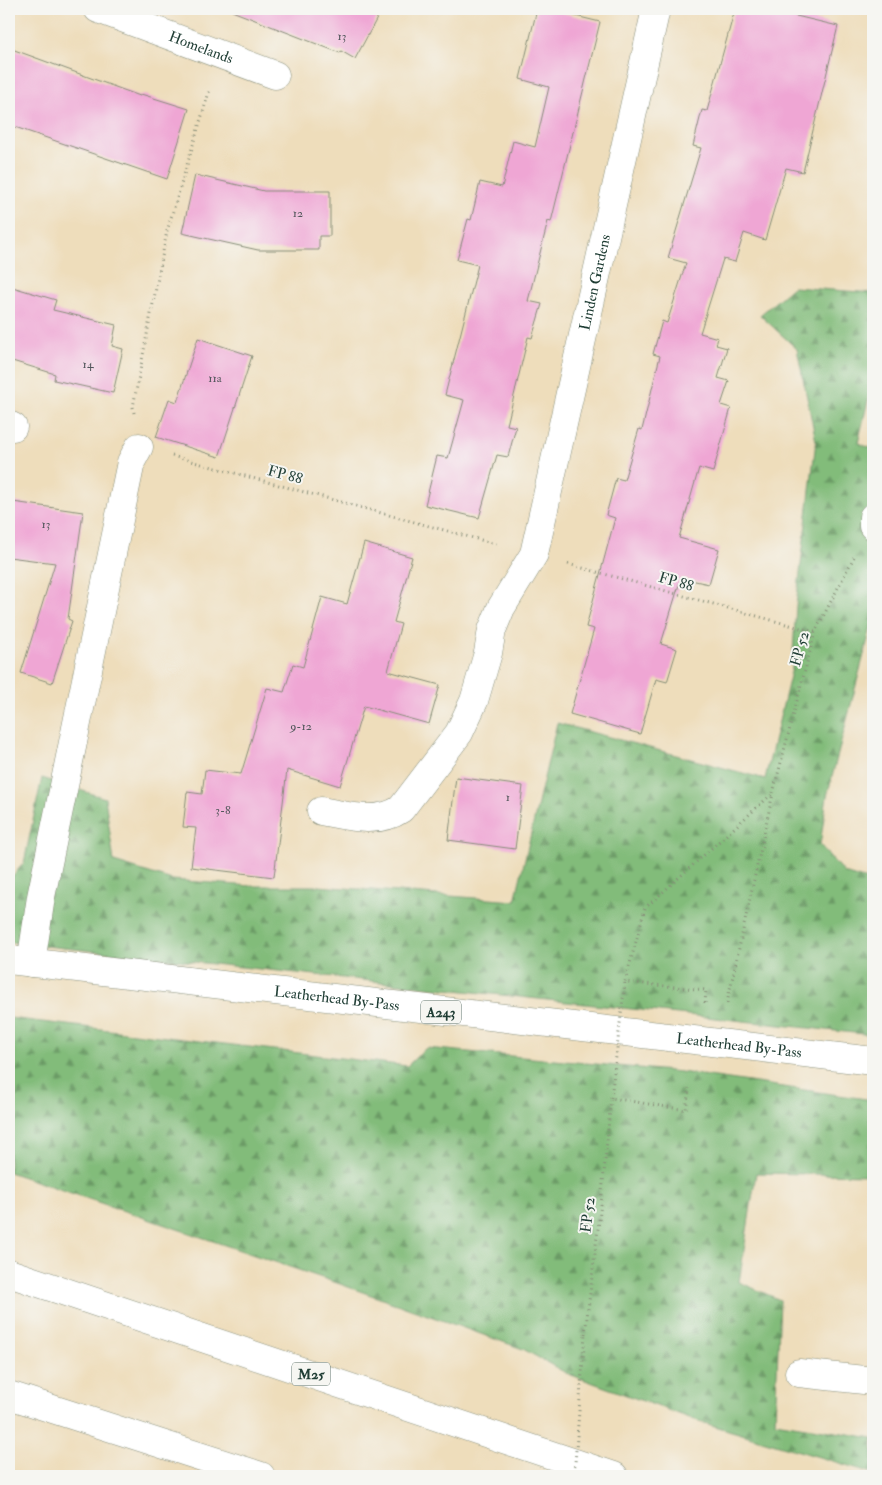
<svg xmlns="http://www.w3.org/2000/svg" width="882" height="1485" font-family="'IM FELL Double Pica',serif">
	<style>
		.forest { fill: url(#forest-firs); stroke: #507c57 }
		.building { fill: #efa6d4 }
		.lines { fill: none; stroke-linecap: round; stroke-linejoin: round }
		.minor-casing { stroke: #868d78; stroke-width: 29 }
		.highway-casing { stroke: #868d78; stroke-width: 29 }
		.path { stroke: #868d78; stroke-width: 3; stroke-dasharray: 1 4; stroke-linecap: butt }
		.minor { stroke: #fff; stroke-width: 28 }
		.highway { stroke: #fff; stroke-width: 28 }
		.path-bridge { stroke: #868d78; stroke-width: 3; stroke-dasharray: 1 4; stroke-linecap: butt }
		.labels { text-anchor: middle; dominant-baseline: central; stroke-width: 4; stroke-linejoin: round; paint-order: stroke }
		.number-label { font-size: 12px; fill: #53575c }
		.shield { fill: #f6f6f2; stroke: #60746d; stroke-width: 1 }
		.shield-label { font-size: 14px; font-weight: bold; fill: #1f3d34 }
		.street-label { font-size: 15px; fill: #1f3d34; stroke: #f6f6f2 }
	</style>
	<defs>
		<pattern id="forest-firs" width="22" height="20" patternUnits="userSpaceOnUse" patternTransform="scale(1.25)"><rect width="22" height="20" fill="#82bc7a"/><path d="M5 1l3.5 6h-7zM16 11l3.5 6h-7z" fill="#6a9a65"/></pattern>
	</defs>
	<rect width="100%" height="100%" fill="#f6f6f2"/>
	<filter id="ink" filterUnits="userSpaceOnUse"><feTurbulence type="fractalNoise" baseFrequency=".02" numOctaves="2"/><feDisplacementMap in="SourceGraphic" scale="10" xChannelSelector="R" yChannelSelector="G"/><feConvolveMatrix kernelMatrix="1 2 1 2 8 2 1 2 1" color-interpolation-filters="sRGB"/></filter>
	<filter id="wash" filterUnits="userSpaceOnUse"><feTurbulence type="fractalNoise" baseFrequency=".0096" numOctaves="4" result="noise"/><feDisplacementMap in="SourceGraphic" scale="20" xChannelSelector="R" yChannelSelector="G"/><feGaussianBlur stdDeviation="1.12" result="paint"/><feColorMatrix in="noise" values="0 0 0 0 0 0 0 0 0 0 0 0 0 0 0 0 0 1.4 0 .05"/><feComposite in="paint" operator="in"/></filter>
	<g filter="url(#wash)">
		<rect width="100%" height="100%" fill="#edb"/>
		<g class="forest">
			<path d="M 793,287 L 873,293 L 873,379 L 858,443 L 873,449 L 873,620 L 827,796 L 820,845 L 844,873 L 873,882 L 873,1035 L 9,942 L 9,880 L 24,863 L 42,778 L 105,798 L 114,862 L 172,880 L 252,886 L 318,886 L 515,901 L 557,723 L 765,779 L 792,668 L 796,606 L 816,441 L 797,349 L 760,315 Z"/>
			<path d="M 9,1018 L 407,1066 L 426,1048 L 681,1072 L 873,1100 L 873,1175 L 756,1173 L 739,1282 L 780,1300 L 775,1422 L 873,1438 L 873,1473 L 698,1421 L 566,1373 L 523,1349 L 340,1284 L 9,1172 Z"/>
		</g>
		<g id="blocks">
			<g class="building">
				<path d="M 233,9 L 382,9 L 355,59 L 341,51 L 340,53 L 232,11 Z"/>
				<path d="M 537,9 L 547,9 L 600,22 L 551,222 L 548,221 L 528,301 L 542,304 L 532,338 L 528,337 L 507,425 L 516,427 L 508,457 L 497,455 L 479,518 L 425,505 L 437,456 L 448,458 L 464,400 L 445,395 L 478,265 L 457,260 L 468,219 L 471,220 L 480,182 L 502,187 L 513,141 L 535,147 L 549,87 L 520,79 Z"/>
				<path d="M 735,9 L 794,9 L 792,15 L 838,26 L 803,172 L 786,168 L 765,240 L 744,233 L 735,262 L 723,259 L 700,333 L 718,338 L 716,345 L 727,348 L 718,378 L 729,381 L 721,405 L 731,408 L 713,472 L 699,468 L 679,538 L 719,549 L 709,584 L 681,578 L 661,644 L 677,649 L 667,682 L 656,679 L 640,734 L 570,714 L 594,629 L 586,627 L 615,518 L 606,515 L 616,478 L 624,480 L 639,429 L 642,430 L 660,356 L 653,354 L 662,321 L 667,323 L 686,263 L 668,258 L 701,148 L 693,146 L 702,110 L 707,111 Z"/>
				<path d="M 9,48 L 140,96 L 141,94 L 189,109 L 167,179 L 9,125 Z"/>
				<path d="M 195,175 L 264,191 L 330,191 L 330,236 L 319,236 L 319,250 L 258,250 L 182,233 Z"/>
				<path d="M 9,286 L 56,300 L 53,310 L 116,325 L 112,346 L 123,349 L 113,393 L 54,380 L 55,374 L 9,360 Z"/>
				<path d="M 198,338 L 252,356 L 219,457 L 156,437 L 169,399 L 177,402 Z"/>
				<path d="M 13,502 L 83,512 L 68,619 L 72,621 L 52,683 L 21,673 L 55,563 L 9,557 Z"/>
				<path d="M 364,543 L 412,557 L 394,622 L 401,624 L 388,671 L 440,685 L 429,724 L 364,706 L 340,786 L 287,770 L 274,877 L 191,867 L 196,828 L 183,827 L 187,792 L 202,794 L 205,770 L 241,774 L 267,688 L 284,692 L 293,664 L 303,667 L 322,597 L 347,604 Z"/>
				<path d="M 456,777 L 523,786 L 515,849 L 448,840 Z"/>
			</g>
		</g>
	</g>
	<g filter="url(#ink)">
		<use href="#blocks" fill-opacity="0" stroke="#868d78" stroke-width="1"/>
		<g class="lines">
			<defs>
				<g id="minor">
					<path id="s1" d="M 98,9 L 275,75"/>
					<path d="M 9,425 L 13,427"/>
					<path d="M 873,517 L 873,526"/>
					<path id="s2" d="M 321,811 C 347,816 378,825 401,809 L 459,733 L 474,701 L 488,653 L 492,630 L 501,608 L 534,554 L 656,9"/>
					<path d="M 31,963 L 41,897 L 131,462 L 139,447"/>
					<path d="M 799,1373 L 873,1381"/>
				</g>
				<g id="highway">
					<path id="s3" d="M 9,960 L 873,1061"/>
					<path d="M 9,1273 L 614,1476"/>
					<path d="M 9,1395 L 261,1476"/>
				</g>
			</defs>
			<use href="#minor" class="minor-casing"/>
			<use href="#highway" class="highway-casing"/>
			<g class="path">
				<path d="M 134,413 L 133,407 L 167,231 L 210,89"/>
				<path d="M 172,456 L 499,545"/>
				<path d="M 568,564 L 815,632"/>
				<path d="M 705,1003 L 706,990 L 625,982 L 645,908 L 773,793"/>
				<path d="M 727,1003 L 773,793 L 815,632 L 855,555"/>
				<path d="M 585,1334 L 601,1204 L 611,1098 L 686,1110 L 689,1088"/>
			</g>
			<use href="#minor" class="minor"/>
			<use href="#highway" class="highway"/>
			<g class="path-bridge">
				<path d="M 611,1098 L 625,982"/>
				<path d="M 574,1476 L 585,1334"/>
			</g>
		</g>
	</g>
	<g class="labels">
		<g class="number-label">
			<text x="342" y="36">13</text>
			<text x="298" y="213">12</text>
			<text x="88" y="364">14</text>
			<text x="215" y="378">11a</text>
			<text x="46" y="524">13</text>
			<text x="301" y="726">9-12</text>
			<text x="508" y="797">1</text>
			<text x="223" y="810">3-8</text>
		</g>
		<g class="shield">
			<rect x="421" y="1000.5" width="40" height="23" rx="4"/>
			<rect x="292" y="1362.5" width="38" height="23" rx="4"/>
		</g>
		<g class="shield-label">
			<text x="441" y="1012">A243</text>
			<text x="311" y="1374">M25</text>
		</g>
		<g class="street-label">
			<text stroke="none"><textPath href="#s1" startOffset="110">Homelands</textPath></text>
			<text stroke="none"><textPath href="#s2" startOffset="652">Linden Gardens</textPath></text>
			<text transform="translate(285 475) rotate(15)">FP 88</text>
			<text transform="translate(676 582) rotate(16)">FP 88</text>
			<text transform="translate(800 649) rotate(-74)">FP 52</text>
			<text stroke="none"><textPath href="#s3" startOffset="330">Leatherhead By-Pass</textPath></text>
			<text stroke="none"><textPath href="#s3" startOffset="735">Leatherhead By-Pass</textPath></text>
			<text transform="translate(588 1215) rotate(-83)">FP 52</text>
		</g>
	</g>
	<rect width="882" height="1485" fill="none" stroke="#f6f6f2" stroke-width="30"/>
</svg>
